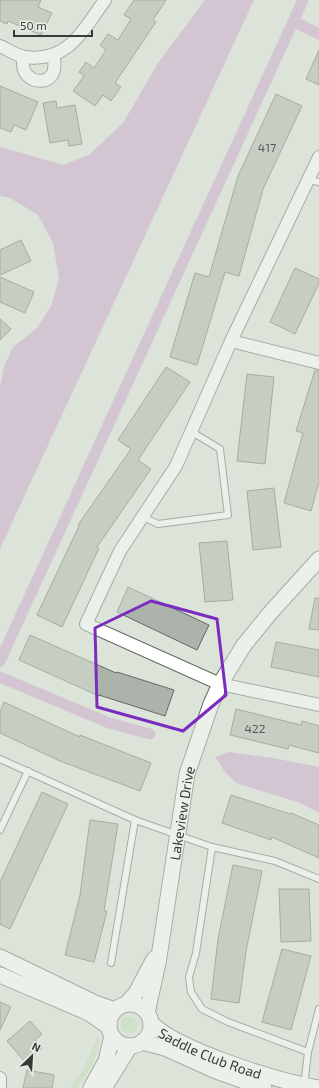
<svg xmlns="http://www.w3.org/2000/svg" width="319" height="1088" font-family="'Exo 2',sans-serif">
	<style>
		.green { fill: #c1dcb6 }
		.water { fill: #c7a2cb }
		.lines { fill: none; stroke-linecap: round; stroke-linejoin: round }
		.canal { stroke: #c7a2cb; stroke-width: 11 }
		.building { fill: #acb3aa; stroke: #636961 }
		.service-casing { stroke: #656b62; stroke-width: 8 }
		.minor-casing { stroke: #656b62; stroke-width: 14 }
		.tertiary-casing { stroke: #656b62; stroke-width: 17 }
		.service { stroke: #fff; stroke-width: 6 }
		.minor { stroke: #fff; stroke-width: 12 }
		.tertiary { stroke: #fff; stroke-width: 15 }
		.marked { fill: none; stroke: #7b2cbf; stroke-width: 3; stroke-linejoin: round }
		.labels { text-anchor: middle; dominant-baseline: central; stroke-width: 3; stroke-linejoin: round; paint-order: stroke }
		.number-label { font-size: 12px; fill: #545853 }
		.street-label { font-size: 14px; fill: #373a36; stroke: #e9f0e6 }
	</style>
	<rect width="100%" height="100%" fill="#dce3d9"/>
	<g class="green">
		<circle cx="129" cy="1025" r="8"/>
		<path d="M 98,1036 C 102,1055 87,1073 77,1088 L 70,1088 L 84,1067 Z"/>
	</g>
	<g class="water">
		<path d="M 205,0 L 254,0 L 0,549 L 0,387 L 4,366 L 13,347 L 37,328 L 51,306 L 59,279 L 53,243 L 38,215 L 10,198 L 0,196 L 0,147 L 64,165 L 90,154 L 123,123 L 158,63 Z"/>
		<path d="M 229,752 L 273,758 L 319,767 L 319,813 L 300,803 L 236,783 L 225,772 L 215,757 Z"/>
	</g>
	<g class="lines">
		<g class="canal">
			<path d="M 293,21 L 319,34"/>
			<path d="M 0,661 L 303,0"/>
			<path d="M 0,677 L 109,723 L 150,734"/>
		</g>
	</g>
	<g class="building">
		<path d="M 0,0 L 41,0 L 38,7 L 52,13 L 41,35 L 8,21 L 7,24 L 0,21 Z"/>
		<path d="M 134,0 L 166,0 L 153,20 L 156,22 L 115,83 L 121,87 L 111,101 L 103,95 L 95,106 L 73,91 L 84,76 L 79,72 L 86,62 L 94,68 L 106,50 L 100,45 L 108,34 L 118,40 L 131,19 L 124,15 Z"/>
		<path d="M 319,50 L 319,85 L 306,79 Z"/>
		<path d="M 0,86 L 38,102 L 26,130 L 14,125 L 11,132 L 0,128 Z"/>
		<path d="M 276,94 L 302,106 L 263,189 L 239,276 L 225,272 L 197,365 L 170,357 L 195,273 L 209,277 L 238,176 Z"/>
		<path d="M 56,101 L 57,108 L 75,105 L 82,144 L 69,146 L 68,140 L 50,143 L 43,103 Z"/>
		<path d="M 21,240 L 31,261 L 0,275 L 0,250 Z"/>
		<path d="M 295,268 L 319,279 L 319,283 L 295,334 L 270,322 Z"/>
		<path d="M 0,277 L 34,292 L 25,313 L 0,302 Z"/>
		<path d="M 0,319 L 11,329 L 0,340 Z"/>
		<path d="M 166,367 L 190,382 L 138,460 L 151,469 L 97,547 L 99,548 L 62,627 L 37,615 L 79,526 L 78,525 L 131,449 L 118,440 Z"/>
		<path d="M 315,370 L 319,370 L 319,482 L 311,511 L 284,503 L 303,433 L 296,431 Z"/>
		<path d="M 247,374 L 274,377 L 265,464 L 237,461 Z"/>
		<path d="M 274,488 L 281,547 L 253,550 L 247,491 Z"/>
		<path d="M 227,541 L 233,600 L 205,602 L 199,543 Z"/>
		<path d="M 128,587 L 209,625 L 197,650 L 117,612 Z"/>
		<path d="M 315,598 L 319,598 L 319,630 L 309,629 Z"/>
		<path d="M 30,635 L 116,673 L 117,672 L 174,690 L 165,716 L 99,695 L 99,696 L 19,660 Z"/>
		<path d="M 276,642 L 319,650 L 319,677 L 271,667 Z"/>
		<path d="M 4,702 L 80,737 L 80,735 L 151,763 L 140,791 L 60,761 L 0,733 L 0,712 Z"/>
		<path d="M 236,709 L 301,725 L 302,721 L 319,726 L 319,753 L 289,745 L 288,749 L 230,735 Z"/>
		<path d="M 42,792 L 68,804 L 10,929 L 0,924 L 0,882 Z"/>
		<path d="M 231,795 L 290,814 L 291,813 L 319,825 L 319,858 L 272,837 L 271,840 L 222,823 Z"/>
		<path d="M 90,820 L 118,824 L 104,911 L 107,911 L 94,962 L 65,955 L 80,895 Z"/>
		<path d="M 233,865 L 262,871 L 246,951 L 239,1003 L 211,999 L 218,939 Z"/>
		<path d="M 279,889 L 309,889 L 311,941 L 281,942 Z"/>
		<path d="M 282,949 L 311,956 L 291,1030 L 262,1022 Z"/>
		<path d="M 0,1002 L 11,1007 L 0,1030 Z"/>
		<path d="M 30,1021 L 42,1034 L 35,1040 L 42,1048 L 25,1062 L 7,1041 Z"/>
		<path d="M 27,1070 L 54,1075 L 52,1088 L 23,1088 Z"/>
	</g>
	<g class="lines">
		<defs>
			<g id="service">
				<path d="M 309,180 L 319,182"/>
				<path d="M 143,517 L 158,524 L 228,515 L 220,449 L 192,432"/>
				<path d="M 0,759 L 135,820 L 212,847 L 275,861 L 319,879"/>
				<path d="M 0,830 L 28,771"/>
				<path d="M 212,847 L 196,953 L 189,977 L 191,992 L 202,1009 L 228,1022 L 308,1052"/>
				<path d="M 111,963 L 135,820"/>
				<path d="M 304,1086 L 308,1052 L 319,1009"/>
			</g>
			<g id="minor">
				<path d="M 0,46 C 7,49 17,56 25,57 C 68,63 83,30 105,0"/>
				<path d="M 24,58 C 18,78 42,88 52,75 C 56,69 54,62 54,56"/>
				<path d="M 319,157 L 231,341 L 176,466 L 120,551 L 86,624 L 220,684 L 319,705"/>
				<path d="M 231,341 L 319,363"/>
				<path d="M 0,1078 L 0,1086"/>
			</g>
			<g id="tertiary">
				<path d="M 0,957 L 95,1003 L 115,1010"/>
				<path d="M 0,975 L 89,1013 L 109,1027"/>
				<path d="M 126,1004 L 136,993 L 154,959"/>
				<circle cx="130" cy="1025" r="21"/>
				<path id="s1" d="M 147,1013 L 158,963 L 187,774 L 211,704 L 220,684 L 244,645 L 271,612 L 319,559"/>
				<path id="s2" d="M 151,1023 C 178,1050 280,1082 319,1088"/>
				<path d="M 142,1042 L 165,1048 L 216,1071 L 264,1088"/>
				<path d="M 91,1088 L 106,1061 L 112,1036"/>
				<path d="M 104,1088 L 130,1046"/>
			</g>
		</defs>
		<use href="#service" class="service-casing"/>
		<use href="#minor" class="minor-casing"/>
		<use href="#tertiary" class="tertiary-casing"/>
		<use href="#service" class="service"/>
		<use href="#minor" class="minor"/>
		<use href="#tertiary" class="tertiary"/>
	</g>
	<path d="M0 0H319V1088H0ZM 151,601 L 217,619 L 226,695 L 183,731 L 97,707 L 95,628 Z" fill="#dce3d9" fill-opacity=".55" fill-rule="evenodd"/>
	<path class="marked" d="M 151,601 L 217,619 L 226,695 L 183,731 L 97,707 L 95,628 Z"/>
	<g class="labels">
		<g class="number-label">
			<text x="267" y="147">417</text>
			<text x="255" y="728">422</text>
		</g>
		<g class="street-label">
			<text stroke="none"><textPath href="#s1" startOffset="203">Lakeview Drive</textPath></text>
			<text stroke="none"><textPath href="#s2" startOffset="67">Saddle Club Road</textPath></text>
		</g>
	</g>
	<g transform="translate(32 1056) rotate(25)" stroke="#e9f0e6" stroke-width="3" paint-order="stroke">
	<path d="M0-3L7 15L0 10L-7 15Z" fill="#373a36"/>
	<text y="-6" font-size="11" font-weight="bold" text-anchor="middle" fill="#373a36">N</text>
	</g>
	<path d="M14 30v6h78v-6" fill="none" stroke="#373a36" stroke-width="2"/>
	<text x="20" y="30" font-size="12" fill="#373a36" stroke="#e9f0e6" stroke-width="3" paint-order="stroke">50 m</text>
</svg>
